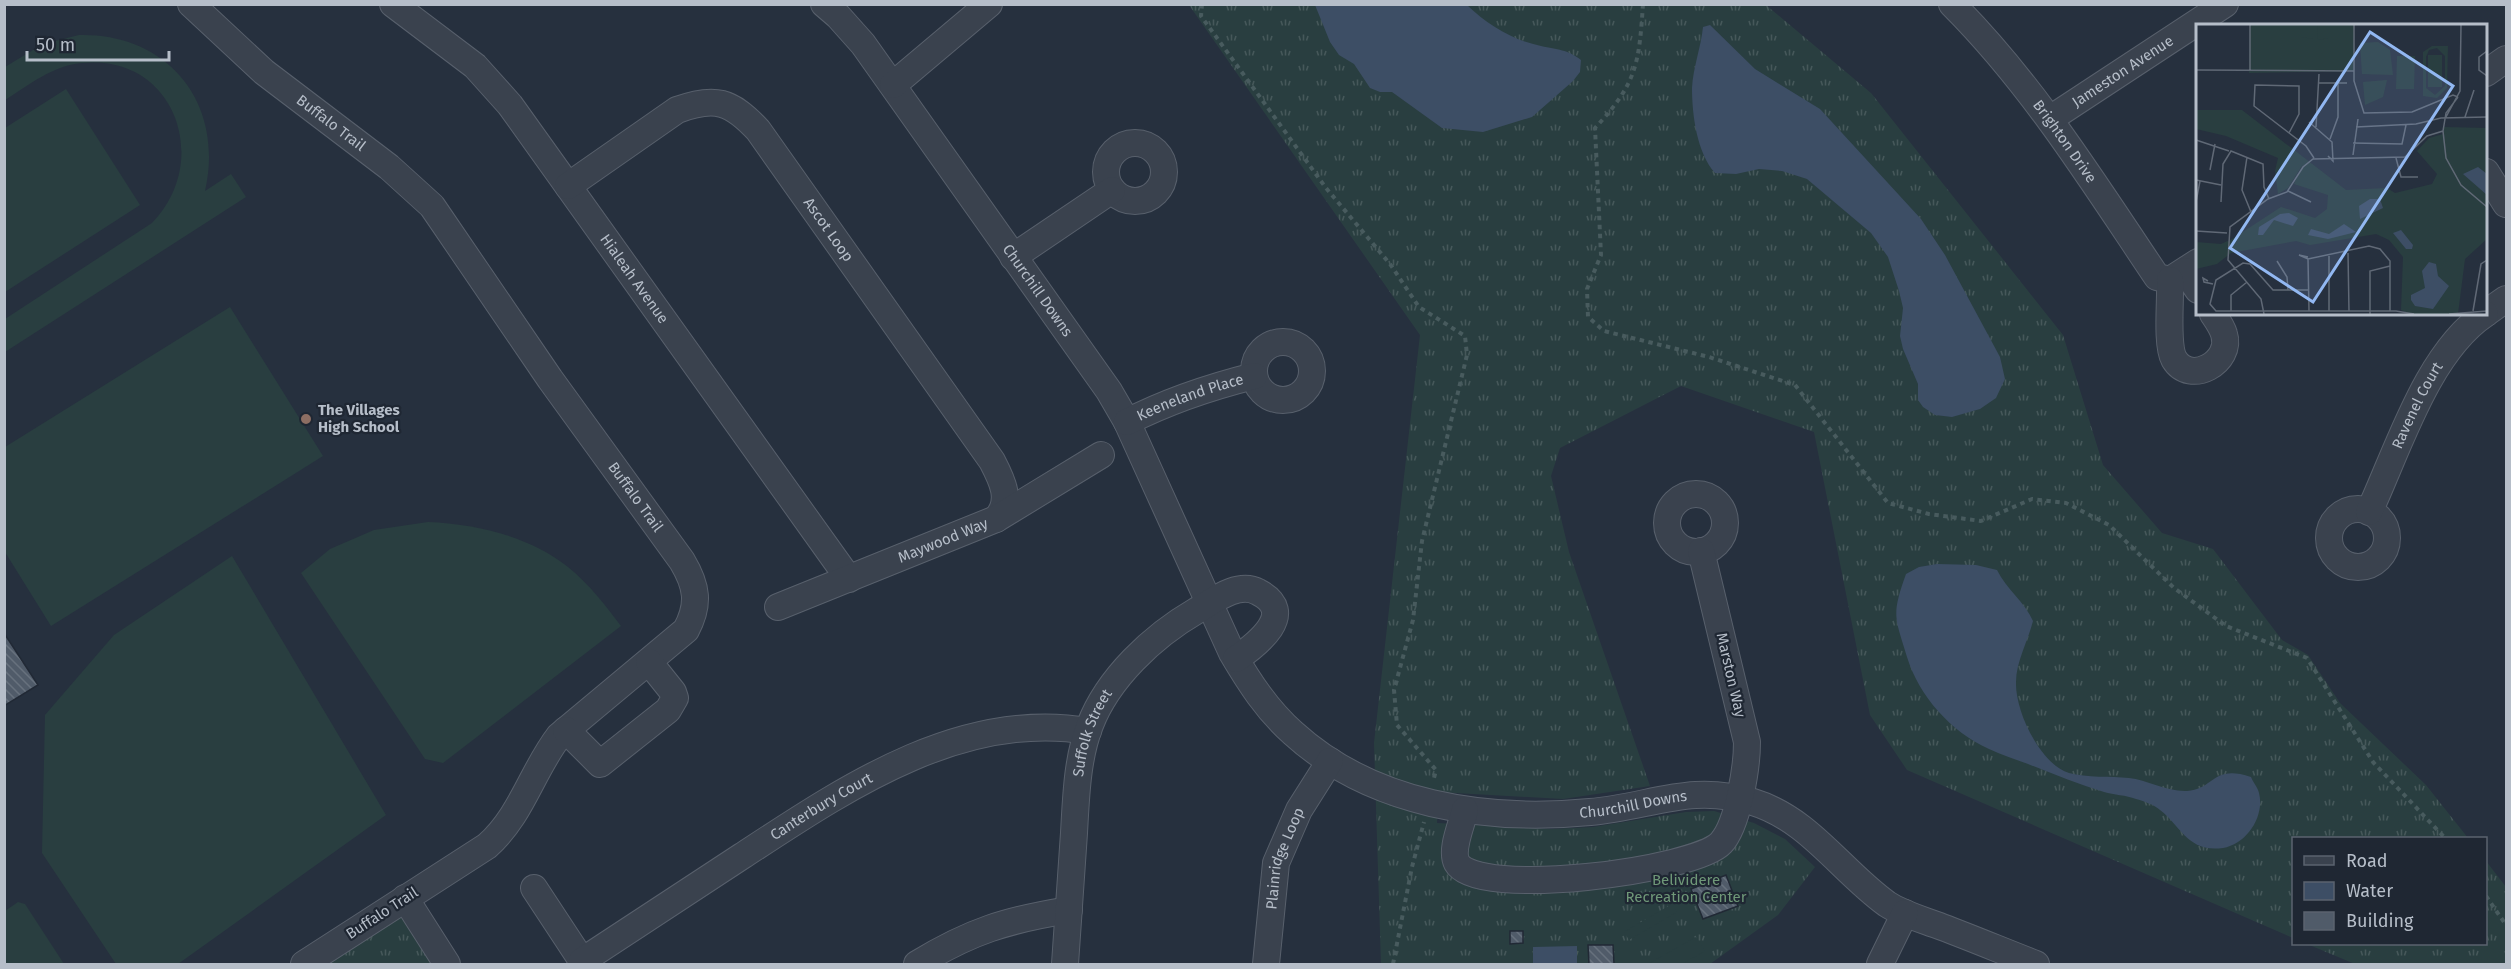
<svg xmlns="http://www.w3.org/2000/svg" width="2511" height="969" font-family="'Fira Sans',sans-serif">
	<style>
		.grass { fill: url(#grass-tufts) }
		.pitch { fill: #293e40 }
		.water { fill: #3d4e65 }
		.building { fill: url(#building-back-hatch); stroke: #212935; stroke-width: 1.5 }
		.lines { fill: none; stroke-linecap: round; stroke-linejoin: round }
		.minor-casing { stroke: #58606c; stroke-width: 28 }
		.path { stroke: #485b5e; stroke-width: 4; stroke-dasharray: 4.5 4.5; stroke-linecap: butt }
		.minor { stroke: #3a424e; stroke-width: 26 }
		.education-dot { fill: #8d6e63; stroke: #1f2733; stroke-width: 2 }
		.labels { text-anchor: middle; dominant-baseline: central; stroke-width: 4.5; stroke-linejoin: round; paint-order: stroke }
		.street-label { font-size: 15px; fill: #b6bec9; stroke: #1f2733 }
		.poi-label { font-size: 15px; font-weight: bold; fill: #b6bec9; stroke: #1f2733; text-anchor: start }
		.park-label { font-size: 15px; fill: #6f9878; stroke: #1f2733 }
		.inset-road { fill: none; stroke: #606976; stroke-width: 1.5 }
		.view { fill: #92b8f2; fill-opacity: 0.15; stroke: #92b8f2; stroke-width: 3 }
		.inset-edge { fill: none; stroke: #b6bec9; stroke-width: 3 }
	</style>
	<defs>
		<pattern id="grass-tufts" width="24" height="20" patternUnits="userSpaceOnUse" patternTransform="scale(1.5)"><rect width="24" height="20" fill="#293e40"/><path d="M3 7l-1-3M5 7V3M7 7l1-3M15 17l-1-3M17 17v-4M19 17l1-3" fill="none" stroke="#46585a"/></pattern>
		<pattern id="building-back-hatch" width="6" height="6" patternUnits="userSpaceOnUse" patternTransform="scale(1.5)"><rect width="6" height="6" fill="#505b69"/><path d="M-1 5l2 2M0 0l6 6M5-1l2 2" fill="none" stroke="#67717d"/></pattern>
	</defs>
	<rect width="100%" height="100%" fill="#26303e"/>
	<g class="grass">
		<path d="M 1189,5 L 1766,5 L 1871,93 L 2063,335 L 2103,465 L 2162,533 L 2213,549 L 2282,640 L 2308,655 L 2340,703 L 2426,785 L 2468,838 L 2294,838 L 2293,938 L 1907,770 L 1870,715 L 1814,432 L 1681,386 L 1560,448 L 1551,476 L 1569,552 L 1650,786 L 1563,799 L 1438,792 L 1437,823 L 1551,829 L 1593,827 L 1686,812 L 1714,811 L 1754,823 L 1785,839 L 1815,867 L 1778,915 L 1710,964 L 1381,964 L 1374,743 L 1420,335 Z"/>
		<path d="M 2486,861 L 2506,887 L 2506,964 L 2355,964 L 2307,944 L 2486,944 Z"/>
		<path d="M 415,906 L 454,964 L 320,964 Z"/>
	</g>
	<g class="pitch">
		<path d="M 79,35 C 169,33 225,104 205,191 L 231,174 L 246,197 L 5,352 L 5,319 L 152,223 C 213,160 174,54 83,63 C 53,65 29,85 5,100 L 5,67 L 43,44 Z"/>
		<path d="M 66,89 L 140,205 L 5,292 L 5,128 Z"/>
		<path d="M 230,307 L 323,456 L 51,626 L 5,552 L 5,447 Z"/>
		<path d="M 428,522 C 476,524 529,536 568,567 C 589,584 605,605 621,626 L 443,763 L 425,759 L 301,573 L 330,549 L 374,530 Z"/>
		<path d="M 232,556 L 386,815 L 178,964 L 116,964 L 42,853 L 45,715 L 114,635 Z"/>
		<path d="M 18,902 L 25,904 L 64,964 L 5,964 L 5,911 Z"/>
		<path d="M 1672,904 L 1677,912 L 1629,940 L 1624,932 Z"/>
		<path d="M 1696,937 L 1705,951 L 1682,964 L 1648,964 Z"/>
	</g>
	<g class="water">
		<path d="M 1315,5 L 1467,5 C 1488,25 1512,40 1541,46 C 1558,50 1567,49 1581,60 L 1580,72 L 1573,81 L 1532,117 L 1483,132 L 1442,128 L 1392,92 L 1380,92 L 1370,88 L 1354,64 L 1339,55 L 1330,42 Z"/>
		<path d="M 1710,25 L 1755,69 L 1820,109 L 1921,219 L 1945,255 L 2000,357 L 2005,379 L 1996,398 L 1980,409 L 1952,417 L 1935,415 L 1923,407 L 1918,400 L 1918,384 L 1903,349 L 1900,336 L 1903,308 L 1899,291 L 1888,257 L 1871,233 L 1807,179 L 1782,171 L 1759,169 L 1736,174 L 1715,173 C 1697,153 1692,115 1692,88 C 1693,68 1701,47 1703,27 Z"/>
		<path d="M 1937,564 L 1976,565 L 1997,570 C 2006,589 2025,602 2033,621 C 2028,641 2016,662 2016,682 C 2015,711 2040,764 2069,773 C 2087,778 2110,776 2129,778 C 2147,780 2168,792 2187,791 C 2215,789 2212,764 2251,777 C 2253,782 2258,788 2259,793 C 2265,816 2247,844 2223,848 C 2188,853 2181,826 2160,810 C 2155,805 2143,801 2136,799 C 2126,795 2114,795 2104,792 C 2078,784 2053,774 2028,764 C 2015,759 2002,755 1989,749 C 1951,732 1919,696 1907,657 C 1895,617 1891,616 1906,574 L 1919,567 Z"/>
		<path d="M 1577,946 L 1577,964 L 1533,964 L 1533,947 Z"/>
	</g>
	<g class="building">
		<path d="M 4,633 L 38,685 L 4,706 Z"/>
		<path d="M 1726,875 L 1738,906 L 1703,919 L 1691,889 Z"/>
		<path d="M 1510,931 L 1523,931 L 1523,943 L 1510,944 Z"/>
		<path d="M 1588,945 L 1613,945 L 1614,964 L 1589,964 Z"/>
	</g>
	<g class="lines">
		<defs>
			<g id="minor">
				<path id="s1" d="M 191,4 L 264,72 L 389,167 L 432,206 L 550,379 L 682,561 C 697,586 700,604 686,630 L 559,736 C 532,771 522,815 487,846 L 304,964"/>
				<path id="s2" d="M 393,4 L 475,66 L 510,105 L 849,579"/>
				<path id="s3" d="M 824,4 L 838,16 L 863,44 L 1109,391 L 1127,422 L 1232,653 C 1249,682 1267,710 1293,733 C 1372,805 1486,822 1590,812 C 1651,807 1689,783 1753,802 C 1809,819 1841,871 1887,904 C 1904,915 1924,920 1942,927 C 1974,939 2005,952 2036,964"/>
				<path id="s4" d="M 1952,4 C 2033,85 2093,182 2157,277 L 2170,280 L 2198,262"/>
				<path d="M 2486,73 L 2506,59"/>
				<path d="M 893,85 L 989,4"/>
				<path id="s5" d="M 2050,119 L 2225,4"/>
				<circle cx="1135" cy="172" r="29"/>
				<path d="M 2486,172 L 2506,204"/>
				<path id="s6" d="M 568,186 L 677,110 C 715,96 731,101 758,130 L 992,461 C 1002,480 1013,501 996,519"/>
				<path d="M 1013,257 L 1112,190"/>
				<path d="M 2185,271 L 2198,290"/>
				<path d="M 2170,280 C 2171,299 2166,344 2174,359 C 2190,386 2233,362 2224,334 C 2222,327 2217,320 2213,314"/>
				<path d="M 2486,313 L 2506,299"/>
				<circle cx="1283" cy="371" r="29"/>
				<path id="s7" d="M 1127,422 C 1168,401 1210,387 1254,376"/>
				<circle cx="1696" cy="523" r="29"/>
				<circle cx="2358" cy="538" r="29"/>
				<path id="s8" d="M 2369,512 C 2398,450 2427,353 2485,314"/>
				<path id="s9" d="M 778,607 L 996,519 L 1101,455"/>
				<path d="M 566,730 L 600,764 L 668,710 L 675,698 L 673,692 L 649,662"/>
				<path d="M 1465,810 C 1462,824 1450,850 1457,863 C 1477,899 1695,871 1721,843 C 1738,825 1747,767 1747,742 L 1701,551"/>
				<path d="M 534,888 L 584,964"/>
				<path d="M 405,898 L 447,964"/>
				<path id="s10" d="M 582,961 C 636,926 689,891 742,856 C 843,790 960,709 1088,731"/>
				<path d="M 917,964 C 971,931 1007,920 1069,910"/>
				<path id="s11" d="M 1065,964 C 1068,921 1071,877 1074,833 C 1076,798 1077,758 1090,725 C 1108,678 1153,636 1196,611 C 1213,601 1238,581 1258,592 C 1299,613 1256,645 1236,659"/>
				<path id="s12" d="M 1266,964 L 1276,863 L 1299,810 L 1330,761"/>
				<path d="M 1880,964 L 1905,913"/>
			</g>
		</defs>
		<use href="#minor" class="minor-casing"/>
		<g class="path">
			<path d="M 1202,4 L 1201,16 L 1326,188 L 1390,264 L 1419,307 L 1465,336 L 1467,355 L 1422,541 L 1413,620 L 1394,690 L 1397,725 L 1436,770 L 1433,782"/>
			<path d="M 1643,4 C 1639,64 1637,83 1595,128 L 1601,255 L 1587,289 L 1588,317 L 1604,331 L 1709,357 L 1795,385 L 1888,503 L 1929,514 L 1981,521 L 2032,499 L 2066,503 L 2109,525 L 2174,588 L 2226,626 L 2307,658 L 2373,762 L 2445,838"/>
			<path d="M 2486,896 L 2506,925"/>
			<path d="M 1393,964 L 1412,867 L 1424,822"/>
		</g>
		<use href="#minor" class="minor"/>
	</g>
	<circle class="education-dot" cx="306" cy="419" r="6"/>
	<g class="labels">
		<g class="street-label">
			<text stroke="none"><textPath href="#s5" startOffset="87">Jameston Avenue</textPath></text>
			<text stroke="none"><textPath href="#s1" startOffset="184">Buffalo Trail</textPath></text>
			<text stroke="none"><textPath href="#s4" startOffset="178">Brighton Drive</textPath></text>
			<text stroke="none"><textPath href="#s6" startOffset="346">Ascot Loop</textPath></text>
			<text stroke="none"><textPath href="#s2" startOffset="369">Hialeah Avenue</textPath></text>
			<text stroke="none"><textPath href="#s3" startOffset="358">Churchill Downs</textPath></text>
			<text stroke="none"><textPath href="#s7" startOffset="68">Keeneland Place</textPath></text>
			<text stroke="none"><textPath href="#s8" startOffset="117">Ravenel Court</textPath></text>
			<text stroke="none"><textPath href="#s1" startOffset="670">Buffalo Trail</textPath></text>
			<text stroke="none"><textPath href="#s9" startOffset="178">Maywood Way</textPath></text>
			<text transform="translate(1731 675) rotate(77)">Marston Way</text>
			<text stroke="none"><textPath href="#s11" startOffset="234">Suffolk Street</textPath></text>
			<text stroke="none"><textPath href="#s3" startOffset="1232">Churchill Downs</textPath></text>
			<text stroke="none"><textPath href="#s10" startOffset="285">Canterbury Court</textPath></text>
			<text stroke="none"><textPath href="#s12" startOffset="108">Plainridge Loop</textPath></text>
			<text transform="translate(382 913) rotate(-33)">Buffalo Trail</text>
		</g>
		<g class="poi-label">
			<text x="318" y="410">The Villages<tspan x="318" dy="17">High School</tspan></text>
		</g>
		<g class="park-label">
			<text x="1686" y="880">Belividere<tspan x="1686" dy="17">Recreation Center</tspan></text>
		</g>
	</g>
	<g transform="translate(2196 24)">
		<rect width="291" height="291" fill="#26303e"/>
		<path d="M 54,1 L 158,1 L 157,47 L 53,49 ZM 0,86 L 46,86 L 150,166 L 191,164 L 199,169 L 236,160 L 241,150 L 221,127 L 233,114 L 247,110 L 248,103 L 291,104 L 291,215 L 269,235 L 262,290 L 214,290 L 205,286 L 207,233 L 193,216 L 180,210 L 114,221 L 100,217 L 35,229 L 21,240 L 0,245 L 0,218 L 25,220 L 36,215 L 85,183 L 119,194 L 131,185 L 132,171 L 98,160 L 107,140 L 92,164 L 82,170 L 79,147 L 82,134 L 30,112 L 0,105 Z" fill="#293e40"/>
		<path d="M 92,1 L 117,1 L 117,15 L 105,13 ZM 121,1 L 146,1 L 133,14 L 122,16 ZM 182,18 L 194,26 L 197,51 L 166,50 L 164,19 ZM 236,22 L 252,22 L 251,64 L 241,74 L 227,72 L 227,28 ZM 241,24 L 249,32 L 249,62 L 239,71 L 230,64 L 230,33 L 233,26 ZM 232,31 L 246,31 L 246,63 L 232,63 ZM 201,32 L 219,32 L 218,65 L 200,65 ZM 191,56 L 187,73 L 169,81 L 167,58 Z" fill="#293e40" fill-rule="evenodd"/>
		<path d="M 282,143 L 291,150 L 291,171 L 267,150 ZM 174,175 L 184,175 L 187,184 L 164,195 L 163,182 ZM 93,189 L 102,194 L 97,202 L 78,196 L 67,211 L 62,211 L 63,203 L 84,190 ZM 148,200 L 160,208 L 132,215 L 112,211 L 115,205 L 133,210 ZM 205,206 L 217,221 L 216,225 L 210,225 L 197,209 ZM 233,238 L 240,240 L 242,252 L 253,262 L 237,285 L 219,282 L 215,276 L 215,271 L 229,264 L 226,247 Z" fill="#3d4e65"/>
		<path class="inset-road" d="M 158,1 L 158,57 L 168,89 L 216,88 L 257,71 L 262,73M 291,27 L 283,33 L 283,46 L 291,52M 0,46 L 158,47M 54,46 L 54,1M 123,59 L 151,59M 262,73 L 250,89 L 247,107 L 250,134 L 265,161 L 291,183M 250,93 L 264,67 L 265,1M 269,93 L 278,66M 113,98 L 136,118 L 137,137 L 132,132M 120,103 L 123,50M 160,103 L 220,100 L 245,94 L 291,93M 93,109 L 103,90 L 103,62 L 59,61 L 58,82 L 110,122 L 118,134M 134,115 L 142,93 L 142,59M 0,116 L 33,127M 157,119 L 206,120 L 210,101M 157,131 L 162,95M 51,133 L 46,166 L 55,188M 200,134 L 205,153 L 222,153M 14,146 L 19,120M 0,156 L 25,161M 92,167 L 115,178M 0,178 L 4,157M 25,178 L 27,140 L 35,127 L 67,140 L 68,163 L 73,175M 0,207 L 31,209M 152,229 L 153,287M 133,232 L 133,287M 112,233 L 103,231 L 112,235 L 173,222 L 184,225 L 194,237 L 194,287M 112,235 L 113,287M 81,237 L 91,253 L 92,266M 12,257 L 7,254 L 8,258 L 17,260M 113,266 L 77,266 L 54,240 L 47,239 L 20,256 L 14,280 L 20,287 L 200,287 L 218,290M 35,287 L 35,271 L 51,258M 277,287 L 285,240 L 291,236M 68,290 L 65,275 L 32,236 L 34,203 L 72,175 L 91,168 L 107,143 L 117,135 L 209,133 L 231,112 L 247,107M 174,290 L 174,247 L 194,242M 253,290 L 291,287"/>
		<path class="view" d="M 174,8 L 257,62 L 117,278 L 34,224 Z"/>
		<rect width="291" height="291" class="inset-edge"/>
	</g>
	<rect width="2511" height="969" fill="none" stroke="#b6bec9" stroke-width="12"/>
	<rect x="2292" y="837" width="195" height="108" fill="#1f2733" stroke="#5b636f" stroke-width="1.5"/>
	<rect x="2304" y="856" width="30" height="9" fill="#3a424e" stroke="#5b636f" stroke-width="1.5"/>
	<text x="2346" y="867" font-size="18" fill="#b6bec9">Road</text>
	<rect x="2304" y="882" width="30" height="18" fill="#3d4e65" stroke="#5b636f" stroke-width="1.5"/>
	<text x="2346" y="897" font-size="18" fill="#b6bec9">Water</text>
	<rect x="2304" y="912" width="30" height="18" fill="#505b69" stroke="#5b636f" stroke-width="1.5"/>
	<text x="2346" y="927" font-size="18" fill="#b6bec9">Building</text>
	<path d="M27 51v9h142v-9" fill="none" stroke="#b6bec9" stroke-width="3"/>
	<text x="36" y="51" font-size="18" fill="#b6bec9" stroke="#1f2733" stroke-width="4.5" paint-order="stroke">50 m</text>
</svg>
